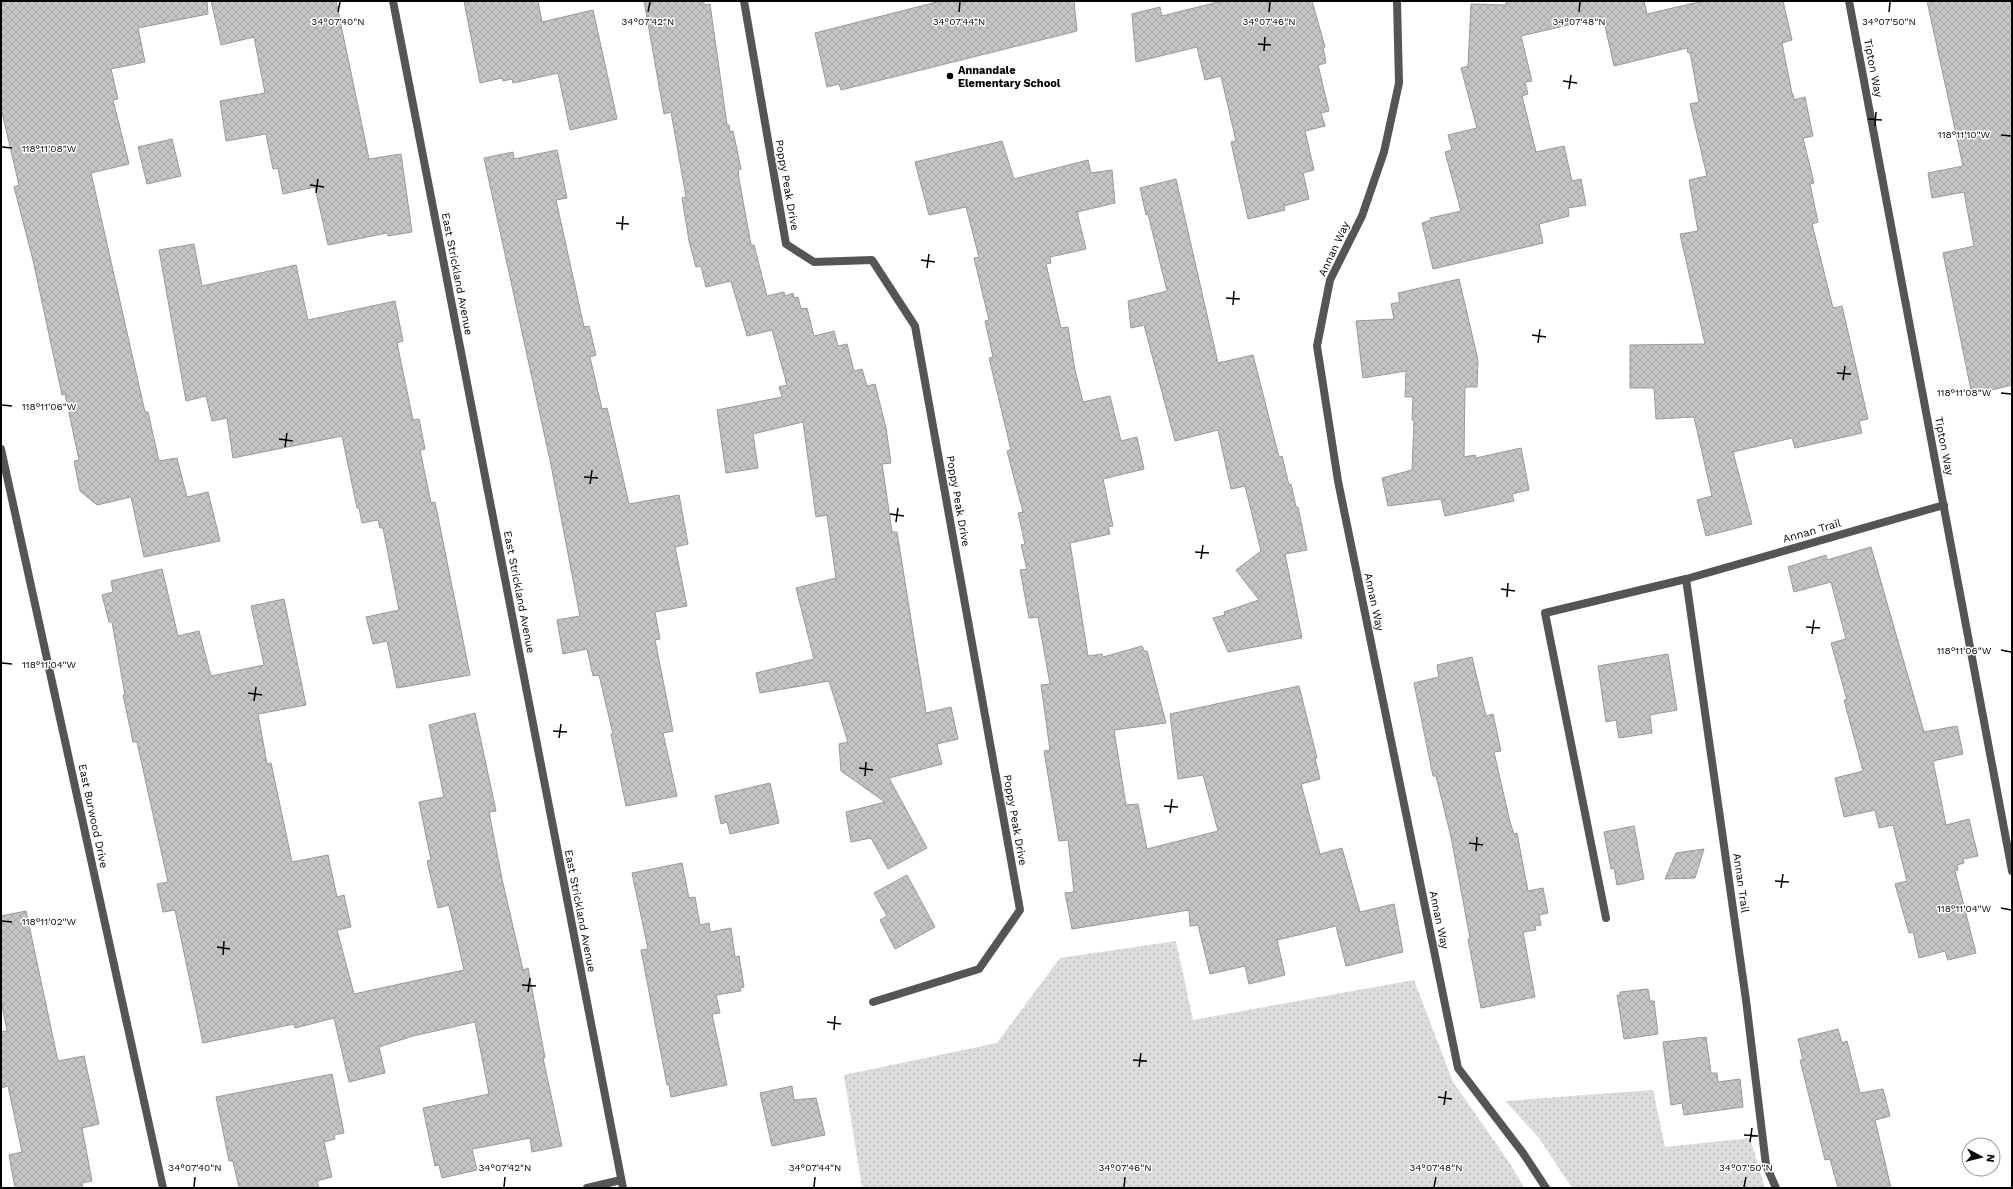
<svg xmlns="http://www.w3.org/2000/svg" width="2013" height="1189" font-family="'Work Sans',sans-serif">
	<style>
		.green { fill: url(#green-dots) }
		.building { fill: url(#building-cross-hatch); stroke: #999 }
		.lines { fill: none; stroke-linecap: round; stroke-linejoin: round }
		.street { stroke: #555; stroke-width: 8 }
		.ticks { fill: none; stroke: #000; stroke-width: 1.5 }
		.poi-dot { fill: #000; stroke: #fff; stroke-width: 1.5 }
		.labels { text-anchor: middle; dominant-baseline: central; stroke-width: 3; stroke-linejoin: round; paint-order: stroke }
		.street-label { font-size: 11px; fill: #000; stroke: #fff }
		.poi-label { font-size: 11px; font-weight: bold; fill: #000; stroke: #fff; text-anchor: start }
		.ticks-label { font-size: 10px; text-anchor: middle; fill: #000; stroke: #fff; stroke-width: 3; stroke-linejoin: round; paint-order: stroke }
	</style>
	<defs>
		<pattern id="green-dots" width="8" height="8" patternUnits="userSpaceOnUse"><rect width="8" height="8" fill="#dcdcdc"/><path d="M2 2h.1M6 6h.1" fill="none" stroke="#bbb" stroke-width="1.8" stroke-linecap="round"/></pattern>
		<pattern id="building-cross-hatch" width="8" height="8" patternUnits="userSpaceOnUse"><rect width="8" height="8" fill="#c4c4c4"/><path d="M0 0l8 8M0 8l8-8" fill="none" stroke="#a7a7a7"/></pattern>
	</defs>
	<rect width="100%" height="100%" fill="#fff"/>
	<g class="green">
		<path d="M 1176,941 L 1193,1020 L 1414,980 L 1453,1082 L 1511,1165 L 1524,1188 L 862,1188 L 844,1075 L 997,1043 L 1060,958 Z"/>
		<path d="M 1653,1090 L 1665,1147 L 1750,1138 L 1765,1188 L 1572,1188 L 1539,1138 L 1505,1101 Z"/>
	</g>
	<g class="building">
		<path d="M 1,1 L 207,1 L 208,14 L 138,28 L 145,62 L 111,69 L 118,99 L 113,100 L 129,164 L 91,173 L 145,412 L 148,412 L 159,461 L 177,458 L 187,497 L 208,492 L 220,541 L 144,557 L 131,497 L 97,505 L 80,491 L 74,461 L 79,460 L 65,394 L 62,395 L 33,260 L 14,187 L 19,185 L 1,108 Z"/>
		<path d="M 211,1 L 336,1 L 369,159 L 401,154 L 412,232 L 388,236 L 387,233 L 328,245 L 315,187 L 283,194 L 278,168 L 273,169 L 266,134 L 226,141 L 220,101 L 265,93 L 254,37 L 221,45 Z"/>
		<path d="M 464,1 L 538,1 L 542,22 L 593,10 L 617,119 L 570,130 L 558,73 L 513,83 L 512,79 L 503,81 L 502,78 L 480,83 Z"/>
		<path d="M 644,1 L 704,1 L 704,5 L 710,4 L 727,125 L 729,125 L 730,132 L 733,131 L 741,169 L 738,170 L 739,179 L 751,245 L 754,245 L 767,296 L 784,292 L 785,296 L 793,293 L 794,298 L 798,297 L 801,309 L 807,308 L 814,336 L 834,331 L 838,346 L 847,344 L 854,371 L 862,369 L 867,386 L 875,384 L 886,428 L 891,463 L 882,464 L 884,477 L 892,532 L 897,532 L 926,713 L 951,707 L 958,739 L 937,744 L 942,764 L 889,778 L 927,848 L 888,869 L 871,838 L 851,842 L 846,812 L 885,802 L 841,771 L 839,744 L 848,742 L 829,681 L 760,693 L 756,673 L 814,659 L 796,588 L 836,578 L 827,515 L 816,517 L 803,422 L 753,434 L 758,468 L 726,473 L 717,410 L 782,397 L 779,387 L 787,385 L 772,330 L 747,336 L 731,281 L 706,287 L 701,266 L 696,267 L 689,241 L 682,198 L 686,197 L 671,112 L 664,114 Z"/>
		<path d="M 941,1 L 1074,1 L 1077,31 L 841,90 L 839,84 L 827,87 L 815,33 Z"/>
		<path d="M 1222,1 L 1312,1 L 1325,47 L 1323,47 L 1326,63 L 1318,65 L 1329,111 L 1321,113 L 1325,126 L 1305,131 L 1314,170 L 1303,173 L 1309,199 L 1284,206 L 1285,210 L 1248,219 L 1231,142 L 1236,141 L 1221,76 L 1205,80 L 1197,47 L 1136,62 L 1132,14 L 1160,7 L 1162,16 Z"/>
		<path d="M 1507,1 L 1644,1 L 1647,14 L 1703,1 L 1783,1 L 1792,40 L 1782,43 L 1792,94 L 1793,94 L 1794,100 L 1805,97 L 1813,136 L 1803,138 L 1814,183 L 1810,184 L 1818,222 L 1812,224 L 1833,308 L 1842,306 L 1868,419 L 1859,421 L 1862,433 L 1795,448 L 1792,438 L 1733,452 L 1752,524 L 1706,536 L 1697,500 L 1712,496 L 1694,417 L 1656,419 L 1654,388 L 1630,388 L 1630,345 L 1705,344 L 1680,234 L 1698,231 L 1689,180 L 1707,176 L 1690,104 L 1699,102 L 1690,52 L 1688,53 L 1687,48 L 1614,66 L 1603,17 L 1521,36 L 1532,81 L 1525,82 L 1528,94 L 1522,96 L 1536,152 L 1564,146 L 1572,181 L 1581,179 L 1586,205 L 1568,208 L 1569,216 L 1539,224 L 1543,243 L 1433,269 L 1422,223 L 1431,220 L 1430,218 L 1461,211 L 1445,152 L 1452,150 L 1448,135 L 1477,128 L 1461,68 L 1468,66 L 1471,4 L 1505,5 Z"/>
		<path d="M 1927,1 L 2012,1 L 2012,385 L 1972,395 L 1943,253 L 1974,246 L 1964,192 L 1932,198 L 1928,173 L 1963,166 Z"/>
		<path d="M 172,139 L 181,176 L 147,184 L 138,147 Z"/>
		<path d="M 1002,141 L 1014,179 L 1088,160 L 1091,173 L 1112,170 L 1115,203 L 1077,212 L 1086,249 L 1050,257 L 1051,263 L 1046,264 L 1061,328 L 1068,327 L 1075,370 L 1083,402 L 1110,396 L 1121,441 L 1137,437 L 1144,469 L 1103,479 L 1113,526 L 1108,527 L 1110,534 L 1070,543 L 1088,656 L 1102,654 L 1103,657 L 1142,646 L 1144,651 L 1147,651 L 1166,723 L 1114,730 L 1126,805 L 1138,804 L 1147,849 L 1218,831 L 1203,775 L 1178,779 L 1170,714 L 1299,686 L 1317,758 L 1315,758 L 1320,779 L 1301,784 L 1320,854 L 1342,848 L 1360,912 L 1394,904 L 1403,952 L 1346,966 L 1336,926 L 1277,940 L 1285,975 L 1249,984 L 1245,966 L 1210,974 L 1198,925 L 1190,926 L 1189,910 L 1072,929 L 1065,893 L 1074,892 L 1068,840 L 1059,841 L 1044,751 L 1050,750 L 1041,685 L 1050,684 L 1038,617 L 1029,618 L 1020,570 L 1027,569 L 1021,545 L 1025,544 L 1018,513 L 1023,512 L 1007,451 L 1011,450 L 989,358 L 993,357 L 985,321 L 989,320 L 974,258 L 979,257 L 966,207 L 929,215 L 915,162 Z"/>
		<path d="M 557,150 L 567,198 L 556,200 L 584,327 L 589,326 L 596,355 L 590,357 L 602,409 L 607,408 L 629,504 L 679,495 L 688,544 L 675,547 L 687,606 L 655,612 L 660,639 L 655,640 L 673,731 L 663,733 L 677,796 L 626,806 L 611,734 L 613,734 L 599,675 L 593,676 L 587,649 L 563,654 L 557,620 L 580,616 L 551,465 L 484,158 L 513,152 L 514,159 Z"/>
		<path d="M 1176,179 L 1218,363 L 1253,355 L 1279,457 L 1282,456 L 1289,485 L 1291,484 L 1296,507 L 1298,507 L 1307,550 L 1285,554 L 1302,638 L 1228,652 L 1213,618 L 1225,615 L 1224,612 L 1259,600 L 1236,570 L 1261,551 L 1245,486 L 1231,489 L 1218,430 L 1175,441 L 1144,325 L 1131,328 L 1128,301 L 1167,291 L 1148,214 L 1146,215 L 1140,188 Z"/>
		<path d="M 194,244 L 202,286 L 296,265 L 308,320 L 395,301 L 403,341 L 397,343 L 413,420 L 419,419 L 425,449 L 420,450 L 431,503 L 435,502 L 470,675 L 397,688 L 387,641 L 373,644 L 366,617 L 399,610 L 383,528 L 380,528 L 378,520 L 362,523 L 359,508 L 357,508 L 342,436 L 233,458 L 227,418 L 212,421 L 206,396 L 186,401 L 159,250 Z"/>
		<path d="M 1459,279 L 1478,360 L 1477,387 L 1465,387 L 1464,457 L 1475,455 L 1476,458 L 1521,448 L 1529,490 L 1512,494 L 1514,501 L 1445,516 L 1441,499 L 1388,506 L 1382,478 L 1412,470 L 1414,420 L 1412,420 L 1413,397 L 1405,397 L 1406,371 L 1363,378 L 1356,321 L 1394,319 L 1391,304 L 1400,302 L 1398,293 Z"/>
		<path d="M 1871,547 L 1924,732 L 1957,726 L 1963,754 L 1933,761 L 1946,825 L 1969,819 L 1978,856 L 1963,859 L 1964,863 L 1957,865 L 1958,870 L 1955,871 L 1976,953 L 1948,960 L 1945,951 L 1919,958 L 1913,932 L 1909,933 L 1895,884 L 1907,881 L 1893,825 L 1879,828 L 1875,810 L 1844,817 L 1835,778 L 1863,771 L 1844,700 L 1847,700 L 1831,643 L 1846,639 L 1831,582 L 1794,592 L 1788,567 L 1826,555 L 1827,560 Z"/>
		<path d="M 162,569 L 178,636 L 199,631 L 211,676 L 264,665 L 251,606 L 284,599 L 306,705 L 258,714 L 267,764 L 271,763 L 292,862 L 328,855 L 337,897 L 344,895 L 351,927 L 337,930 L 354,994 L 464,970 L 449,905 L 438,908 L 427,861 L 431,860 L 419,802 L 444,797 L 429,725 L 475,713 L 496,811 L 489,812 L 502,879 L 523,970 L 528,968 L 545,1058 L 543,1058 L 562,1146 L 532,1152 L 530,1138 L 472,1149 L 477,1170 L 442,1178 L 439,1165 L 435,1166 L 423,1108 L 489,1094 L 475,1022 L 413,1036 L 379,1047 L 385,1073 L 349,1082 L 334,1018 L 295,1028 L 294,1024 L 203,1043 L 175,910 L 163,912 L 157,884 L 168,882 L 137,742 L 133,742 L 123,695 L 125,695 L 112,622 L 109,622 L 102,595 L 113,592 L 111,581 Z"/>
		<path d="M 1668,654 L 1677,710 L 1650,715 L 1652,733 L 1619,738 L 1616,720 L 1606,722 L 1598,666 Z"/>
		<path d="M 1472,657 L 1486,716 L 1493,714 L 1501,751 L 1494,752 L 1510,822 L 1514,834 L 1517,833 L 1528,891 L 1543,888 L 1548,913 L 1539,915 L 1541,925 L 1535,926 L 1536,930 L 1523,932 L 1535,997 L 1481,1008 L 1468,939 L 1470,938 L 1451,837 L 1436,776 L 1433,776 L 1414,683 L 1439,677 L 1437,665 Z"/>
		<path d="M 770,783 L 779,823 L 730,834 L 727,822 L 721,824 L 715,796 Z"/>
		<path d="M 1634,826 L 1644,879 L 1617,885 L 1614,868 L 1611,869 L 1604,832 Z"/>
		<path d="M 1704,849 L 1695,878 L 1665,879 L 1676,853 Z"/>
		<path d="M 682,863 L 689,898 L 695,897 L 700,925 L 709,923 L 710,932 L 731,928 L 735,957 L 739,956 L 744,987 L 740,988 L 741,991 L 716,995 L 720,1013 L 712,1014 L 727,1085 L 671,1097 L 669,1085 L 667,1085 L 641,950 L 648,949 L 632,873 Z"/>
		<path d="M 907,875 L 935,927 L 895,949 L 880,920 L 887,916 L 874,893 Z"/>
		<path d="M 26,911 L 58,1061 L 84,1056 L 99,1124 L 82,1128 L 92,1181 L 82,1183 L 83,1188 L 15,1188 L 9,1155 L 22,1152 L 8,1086 L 1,1088 L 1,1032 L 7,1031 L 1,1000 L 1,916 Z"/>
		<path d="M 1648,989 L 1650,1001 L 1654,1001 L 1658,1034 L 1624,1039 L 1617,995 L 1620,995 L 1620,992 Z"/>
		<path d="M 1838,1029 L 1842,1043 L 1847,1041 L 1860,1093 L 1883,1089 L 1890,1116 L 1875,1120 L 1891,1188 L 1838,1188 L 1830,1159 L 1825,1160 L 1800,1060 L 1803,1060 L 1798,1039 Z"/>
		<path d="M 1706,1037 L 1711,1073 L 1717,1073 L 1718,1082 L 1740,1079 L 1743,1107 L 1684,1115 L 1682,1103 L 1671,1105 L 1663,1042 Z"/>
		<path d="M 332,1074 L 344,1133 L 334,1135 L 335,1139 L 324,1142 L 332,1177 L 317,1181 L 319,1188 L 239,1188 L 233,1161 L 229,1161 L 216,1097 Z"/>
		<path d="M 792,1086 L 794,1100 L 816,1098 L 825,1135 L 772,1146 L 760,1093 Z"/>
	</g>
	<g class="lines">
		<g class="street">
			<path d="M 393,1 L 623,1188"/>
			<path d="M 744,1 L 786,244 L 814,262 L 872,260 L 915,326 L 1020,910 L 979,969 L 873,1002"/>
			<path d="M 1397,1 L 1399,83 L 1384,152 L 1362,216 L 1330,280 L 1317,346 L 1338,481 L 1458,1068 L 1523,1153 L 1546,1188"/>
			<path d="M 1849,1 L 2012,871"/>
			<path d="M 1,449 L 163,1188"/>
			<path d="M 1606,918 L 1545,613 L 1686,579"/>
			<path d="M 587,1188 L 621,1180"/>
			<path d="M 1776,1188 L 1766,1165 L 1746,1000 L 1686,579 L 1944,505"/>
		</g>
	</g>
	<path class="ticks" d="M 338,12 L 340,2M 648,12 L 650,2M 959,12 L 960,2M 1269,12 L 1270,2M 1579,12 L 1580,2M 1889,12 L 1890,2M 1258,44 L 1271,45M 1264,51 L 1265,37M 1563,81 L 1577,83M 1569,89 L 1571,75M 1868,119 L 1882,120M 1875,126 L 1876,112M 2001,135 L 2011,136M 2,147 L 12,148M 310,185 L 324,187M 316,193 L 318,179M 616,223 L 629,224M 622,230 L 623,216M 921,260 L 935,262M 927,268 L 929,254M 1226,298 L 1240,299M 1233,305 L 1234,291M 1532,335 L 1546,337M 1538,343 L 1540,329M 1837,373 L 1851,374M 1843,380 L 1845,366M 2001,393 L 2011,394M 2,405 L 12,406M 279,439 L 293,441M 285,447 L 287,433M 584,477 L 598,478M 590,484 L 592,470M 890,514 L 904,516M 896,522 L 898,508M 1195,552 L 1209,553M 1201,559 L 1203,545M 1501,589 L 1515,591M 1507,597 L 1508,583M 1806,627 L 1820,628M 1812,634 L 1814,620M 2001,650 L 2011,652M 2,663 L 12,664M 248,693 L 262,695M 254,701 L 256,687M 553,731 L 567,732M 559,738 L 561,724M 859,768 L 873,770M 865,776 L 866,762M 1164,806 L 1178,807M 1170,813 L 1172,799M 1469,843 L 1483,845M 1476,851 L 1477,837M 1775,881 L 1789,882M 1781,888 L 1783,874M 2001,908 L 2011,910M 2,921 L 12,922M 217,947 L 230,949M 223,955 L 224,941M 522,985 L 536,986M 528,992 L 530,978M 827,1022 L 841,1024M 834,1030 L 835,1016M 1133,1060 L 1147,1061M 1139,1067 L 1141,1053M 1438,1097 L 1452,1099M 1444,1105 L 1446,1091M 1744,1135 L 1758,1136M 1750,1142 L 1752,1128M 194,1187 L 195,1177M 504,1187 L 505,1177M 814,1187 L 815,1177M 1124,1187 L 1125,1177M 1434,1187 L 1436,1177M 1744,1187 L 1746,1177"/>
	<circle class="poi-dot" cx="950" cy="76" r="4"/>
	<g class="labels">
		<g class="street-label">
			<text transform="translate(1873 68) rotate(79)">Tipton Way</text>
			<text transform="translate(787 185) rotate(80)">Poppy Peak Drive</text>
			<text transform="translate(1334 249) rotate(-65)">Annan Way</text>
			<text transform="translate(457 274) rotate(79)">East Strickland Avenue</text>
			<text transform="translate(1944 446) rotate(79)">Tipton Way</text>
			<text transform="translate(958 501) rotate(80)">Poppy Peak Drive</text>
			<text transform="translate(1812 531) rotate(-16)">Annan Trail</text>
			<text transform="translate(519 592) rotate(79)">East Strickland Avenue</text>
			<text transform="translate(1374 602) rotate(78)">Annan Way</text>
			<text transform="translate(93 816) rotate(78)">East Burwood Drive</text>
			<text transform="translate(1015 820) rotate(80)">Poppy Peak Drive</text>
			<text transform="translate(1741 883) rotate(82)">Annan Trail</text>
			<text transform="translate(580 911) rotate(79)">East Strickland Avenue</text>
			<text transform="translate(1439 920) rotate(78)">Annan Way</text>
		</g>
		<g class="poi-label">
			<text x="958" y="70">Annandale<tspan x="958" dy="13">Elementary School</tspan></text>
		</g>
	</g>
	<g class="ticks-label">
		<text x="338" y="25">34°07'40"N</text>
		<text x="648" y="25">34°07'42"N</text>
		<text x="959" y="25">34°07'44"N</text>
		<text x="1269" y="25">34°07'46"N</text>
		<text x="1579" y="25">34°07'48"N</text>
		<text x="1889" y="25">34°07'50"N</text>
		<text x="1964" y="138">118°11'10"W</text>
		<text x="49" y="152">118°11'08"W</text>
		<text x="1964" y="396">118°11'08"W</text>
		<text x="49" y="410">118°11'06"W</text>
		<text x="1964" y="654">118°11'06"W</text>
		<text x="49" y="668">118°11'04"W</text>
		<text x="1964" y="912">118°11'04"W</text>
		<text x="49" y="925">118°11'02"W</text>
		<text x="195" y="1171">34°07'40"N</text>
		<text x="505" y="1171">34°07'42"N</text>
		<text x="815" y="1171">34°07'44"N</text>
		<text x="1125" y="1171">34°07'46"N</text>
		<text x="1436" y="1171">34°07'48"N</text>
		<text x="1746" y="1171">34°07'50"N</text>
	</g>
	<rect width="2013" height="1189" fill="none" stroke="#000000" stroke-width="4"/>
	<g transform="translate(1981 1157) rotate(97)"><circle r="19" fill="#ffffff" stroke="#999999"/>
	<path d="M0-3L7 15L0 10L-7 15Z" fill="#000000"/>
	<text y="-6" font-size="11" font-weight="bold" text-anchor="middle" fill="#000000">N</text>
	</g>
</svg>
